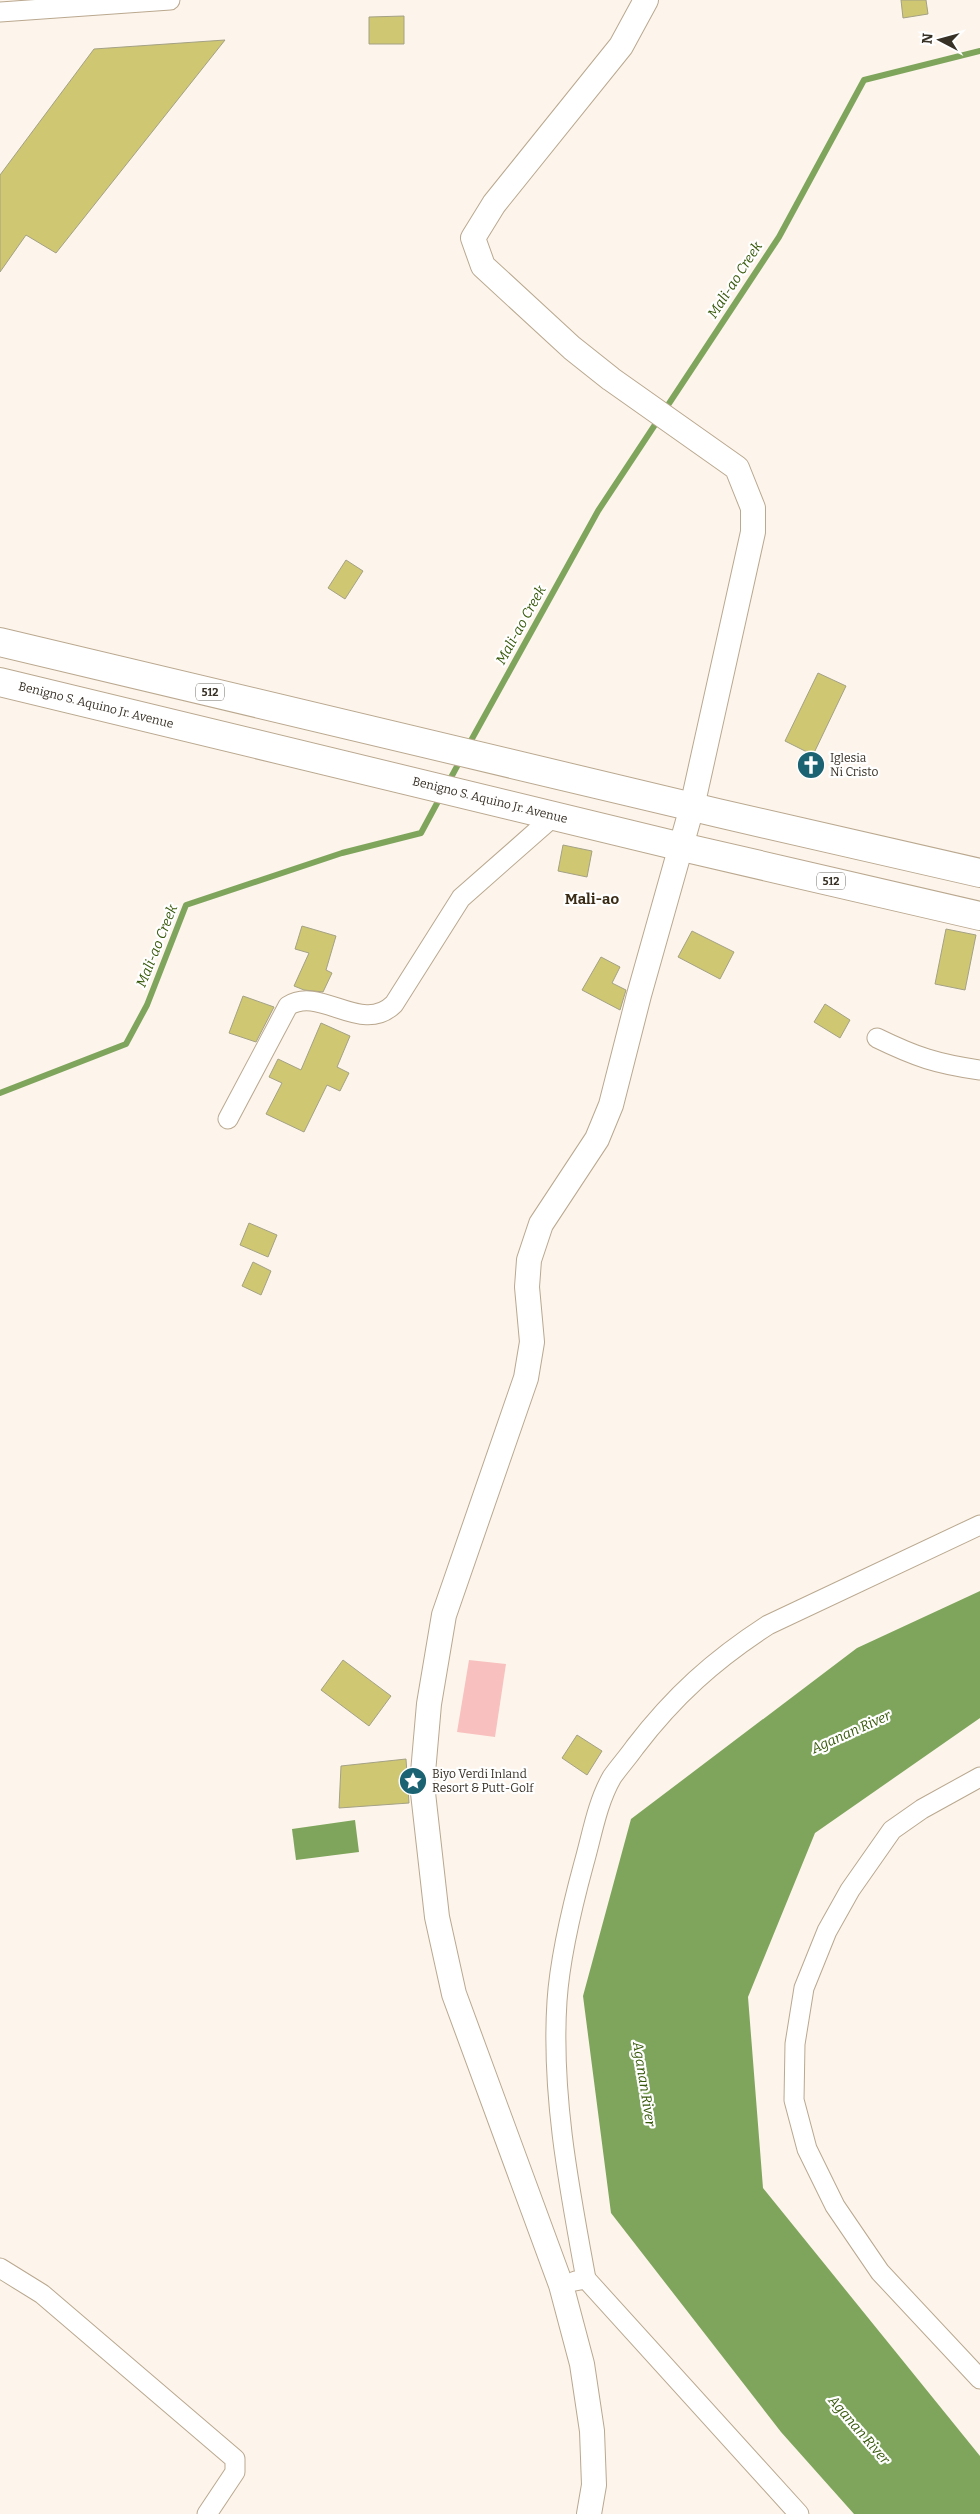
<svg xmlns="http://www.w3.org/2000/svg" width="980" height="2514" font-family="Bitter,serif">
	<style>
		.green { fill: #f8c1bf }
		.water { fill: #7fa55d }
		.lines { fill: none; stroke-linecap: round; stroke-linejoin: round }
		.stream { stroke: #7fa55d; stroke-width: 6 }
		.building { fill: #cfc771; stroke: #a4a185 }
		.minor-casing { stroke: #baa88f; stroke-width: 21 }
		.tertiary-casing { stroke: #baa88f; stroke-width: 26 }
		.primary-casing { stroke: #baa88f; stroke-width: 30 }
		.minor { stroke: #fff; stroke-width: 19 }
		.tertiary { stroke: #fff; stroke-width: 24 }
		.primary { stroke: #fff; stroke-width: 28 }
		.labels { text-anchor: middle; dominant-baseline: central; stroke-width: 4.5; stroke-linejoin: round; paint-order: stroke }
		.shield { fill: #fff; stroke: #736e66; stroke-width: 1 }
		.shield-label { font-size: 11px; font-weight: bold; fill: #373025 }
		.street-label { font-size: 12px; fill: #373025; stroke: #fff }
		.poi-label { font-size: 12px; fill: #373025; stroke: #fff; text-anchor: start }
		.water-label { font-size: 14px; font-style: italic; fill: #37590a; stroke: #fff }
		.quarter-label { font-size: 15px; font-weight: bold; fill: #3a2b15; stroke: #fff }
	</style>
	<rect width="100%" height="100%" fill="#fdf5eb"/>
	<path class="green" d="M 469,1660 L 506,1664 L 495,1737 L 457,1732 Z"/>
	<g class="water">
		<path d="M 980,1591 L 980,1718 L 815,1833 L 748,1997 L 763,2188 L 980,2456 L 980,2514 L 854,2514 L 781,2432 L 611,2213 L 583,1996 L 631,1819 L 857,1648 Z"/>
		<path d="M 355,1820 L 359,1852 L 296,1860 L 292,1829 Z"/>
	</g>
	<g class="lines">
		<g class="stream">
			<path d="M 468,746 L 598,511 L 779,237 L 864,80 L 980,51"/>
			<path d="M 448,783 L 461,759"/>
			<path d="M 0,1093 L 126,1044 L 147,1005 L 186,905 L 342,853 L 421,833 L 442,794"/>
		</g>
	</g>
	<g class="building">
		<path d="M 901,0 L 926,0 L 928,14 L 903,18 Z"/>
		<path d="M 404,16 L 404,44 L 369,44 L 369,17 Z"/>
		<path d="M 225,40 L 56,253 L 26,235 L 0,272 L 0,175 L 94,49 Z"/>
		<path d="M 346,560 L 363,571 L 345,599 L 328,588 Z"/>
		<path d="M 818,673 L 846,686 L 813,755 L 785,741 Z"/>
		<path d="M 563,845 L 592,851 L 587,877 L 558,871 Z"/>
		<path d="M 302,926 L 336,936 L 326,970 L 332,973 L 323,992 L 304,990 L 294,986 L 309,953 L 295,949 Z"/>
		<path d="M 946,929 L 976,935 L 965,990 L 935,984 Z"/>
		<path d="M 692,931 L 734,952 L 720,979 L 678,957 Z"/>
		<path d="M 601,957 L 620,967 L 612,983 L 626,990 L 620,1010 L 582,990 Z"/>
		<path d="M 243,996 L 274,1007 L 256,1042 L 229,1033 Z"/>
		<path d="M 825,1004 L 850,1020 L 840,1038 L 814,1022 Z"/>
		<path d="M 321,1023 L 350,1036 L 337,1067 L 349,1073 L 340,1091 L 327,1085 L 304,1132 L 266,1114 L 282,1083 L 269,1077 L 278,1059 L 301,1070 Z"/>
		<path d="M 249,1223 L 277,1235 L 268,1257 L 240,1245 Z"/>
		<path d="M 253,1262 L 271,1271 L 261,1295 L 242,1286 Z"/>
		<path d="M 343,1660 L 391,1696 L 369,1726 L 321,1690 Z"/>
		<path d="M 577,1735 L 602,1751 L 587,1775 L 562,1758 Z"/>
		<path d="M 406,1759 L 409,1803 L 339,1808 L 341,1766 Z"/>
	</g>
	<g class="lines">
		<defs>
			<g id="minor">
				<path d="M 0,12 L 170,0"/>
				<path d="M 877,1038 C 916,1057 937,1064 980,1070"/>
				<path d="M 228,1119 L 288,1006 C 320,985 362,1036 394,1004 L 461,898 L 554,816"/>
				<path d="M 980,1777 L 922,1809 L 892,1830 L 850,1890 L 827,1931 L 804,1988 L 795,2044 L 794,2100 L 807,2149 L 835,2206 L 880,2272 L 980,2379"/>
				<path d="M 0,2268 L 42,2294 L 235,2459 L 235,2472 L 207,2514"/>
				<path d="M 586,2279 C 569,2187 551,2094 557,2001 C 560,1956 572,1907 584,1863 C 592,1835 597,1803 612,1777 C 619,1767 628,1757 635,1747 C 674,1696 714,1660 768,1625 L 980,1525"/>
				<path d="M 575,2281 L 586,2279 L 799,2514"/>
			</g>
			<path id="tertiary" d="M 589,2514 L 594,2485 L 592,2431 L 582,2364 L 561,2285 L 454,1994 L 437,1917 L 422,1784 L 429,1704 L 444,1615 L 526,1378 L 532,1342 L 527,1287 L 529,1260 L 541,1224 L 597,1139 L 611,1105 L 639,995 L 692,807 L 753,532 L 753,508 L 737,468 L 611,379 L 572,348 L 483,266 L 473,238 L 494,204 L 621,46 L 646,0"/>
			<g id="primary">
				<path d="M 0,642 L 718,813 L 980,873"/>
				<path d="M 0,682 L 682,847 L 980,916"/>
			</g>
		</defs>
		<use href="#minor" class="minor-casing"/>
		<use href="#tertiary" class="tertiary-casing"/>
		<use href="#primary" class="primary-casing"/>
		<use href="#minor" class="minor"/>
		<use href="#tertiary" class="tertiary"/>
		<use href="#primary" class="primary"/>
	</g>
	<defs>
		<symbol id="church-disc" viewBox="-11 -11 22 22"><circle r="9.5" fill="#1b6372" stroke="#fff"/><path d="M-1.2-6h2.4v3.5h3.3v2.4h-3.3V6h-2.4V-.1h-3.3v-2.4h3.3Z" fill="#fff"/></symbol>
		<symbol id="sight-disc" viewBox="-11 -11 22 22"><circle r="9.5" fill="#1b6372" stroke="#fff"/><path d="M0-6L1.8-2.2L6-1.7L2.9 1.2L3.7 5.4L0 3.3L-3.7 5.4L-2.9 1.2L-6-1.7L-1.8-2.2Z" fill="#fff"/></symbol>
	</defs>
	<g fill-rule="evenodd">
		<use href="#church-disc" x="795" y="749" width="32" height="32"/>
		<use href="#sight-disc" x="397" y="1765" width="32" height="32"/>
	</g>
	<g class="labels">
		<g class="shield">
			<rect x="196" y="683.5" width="28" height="17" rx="4"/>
			<rect x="817" y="872.5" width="28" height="17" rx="4"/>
		</g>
		<g class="shield-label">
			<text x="210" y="692">512</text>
			<text x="831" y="881">512</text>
		</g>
		<g class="street-label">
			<text transform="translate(96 705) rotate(14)">Benigno S. Aquino Jr. Avenue</text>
			<text transform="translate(490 800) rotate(14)">Benigno S. Aquino Jr. Avenue</text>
		</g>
		<g class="poi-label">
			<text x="830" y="758">Iglesia<tspan x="830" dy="14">Ni Cristo</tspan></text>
			<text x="432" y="1774">Biyo Verdi Inland<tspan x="432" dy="14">Resort &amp; Putt-Golf</tspan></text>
		</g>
		<g class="water-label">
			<text transform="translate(735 280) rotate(-57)">Mali-ao Creek</text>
			<text transform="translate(521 625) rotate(-61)">Mali-ao Creek</text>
			<text transform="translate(157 946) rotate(-68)">Mali-ao Creek</text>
			<text transform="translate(851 1732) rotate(-24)">Aganan River</text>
			<text transform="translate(644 2084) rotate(81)">Aganan River</text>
			<text transform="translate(859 2430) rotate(49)">Aganan River</text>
		</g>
		<g class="quarter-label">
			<text x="592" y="899">Mali-ao</text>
		</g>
	</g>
	<g transform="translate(940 40) rotate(276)" stroke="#ffffff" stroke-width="4" paint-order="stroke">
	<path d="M0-4L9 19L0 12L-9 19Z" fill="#373025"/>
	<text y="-8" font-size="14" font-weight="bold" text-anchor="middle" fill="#373025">N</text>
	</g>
</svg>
